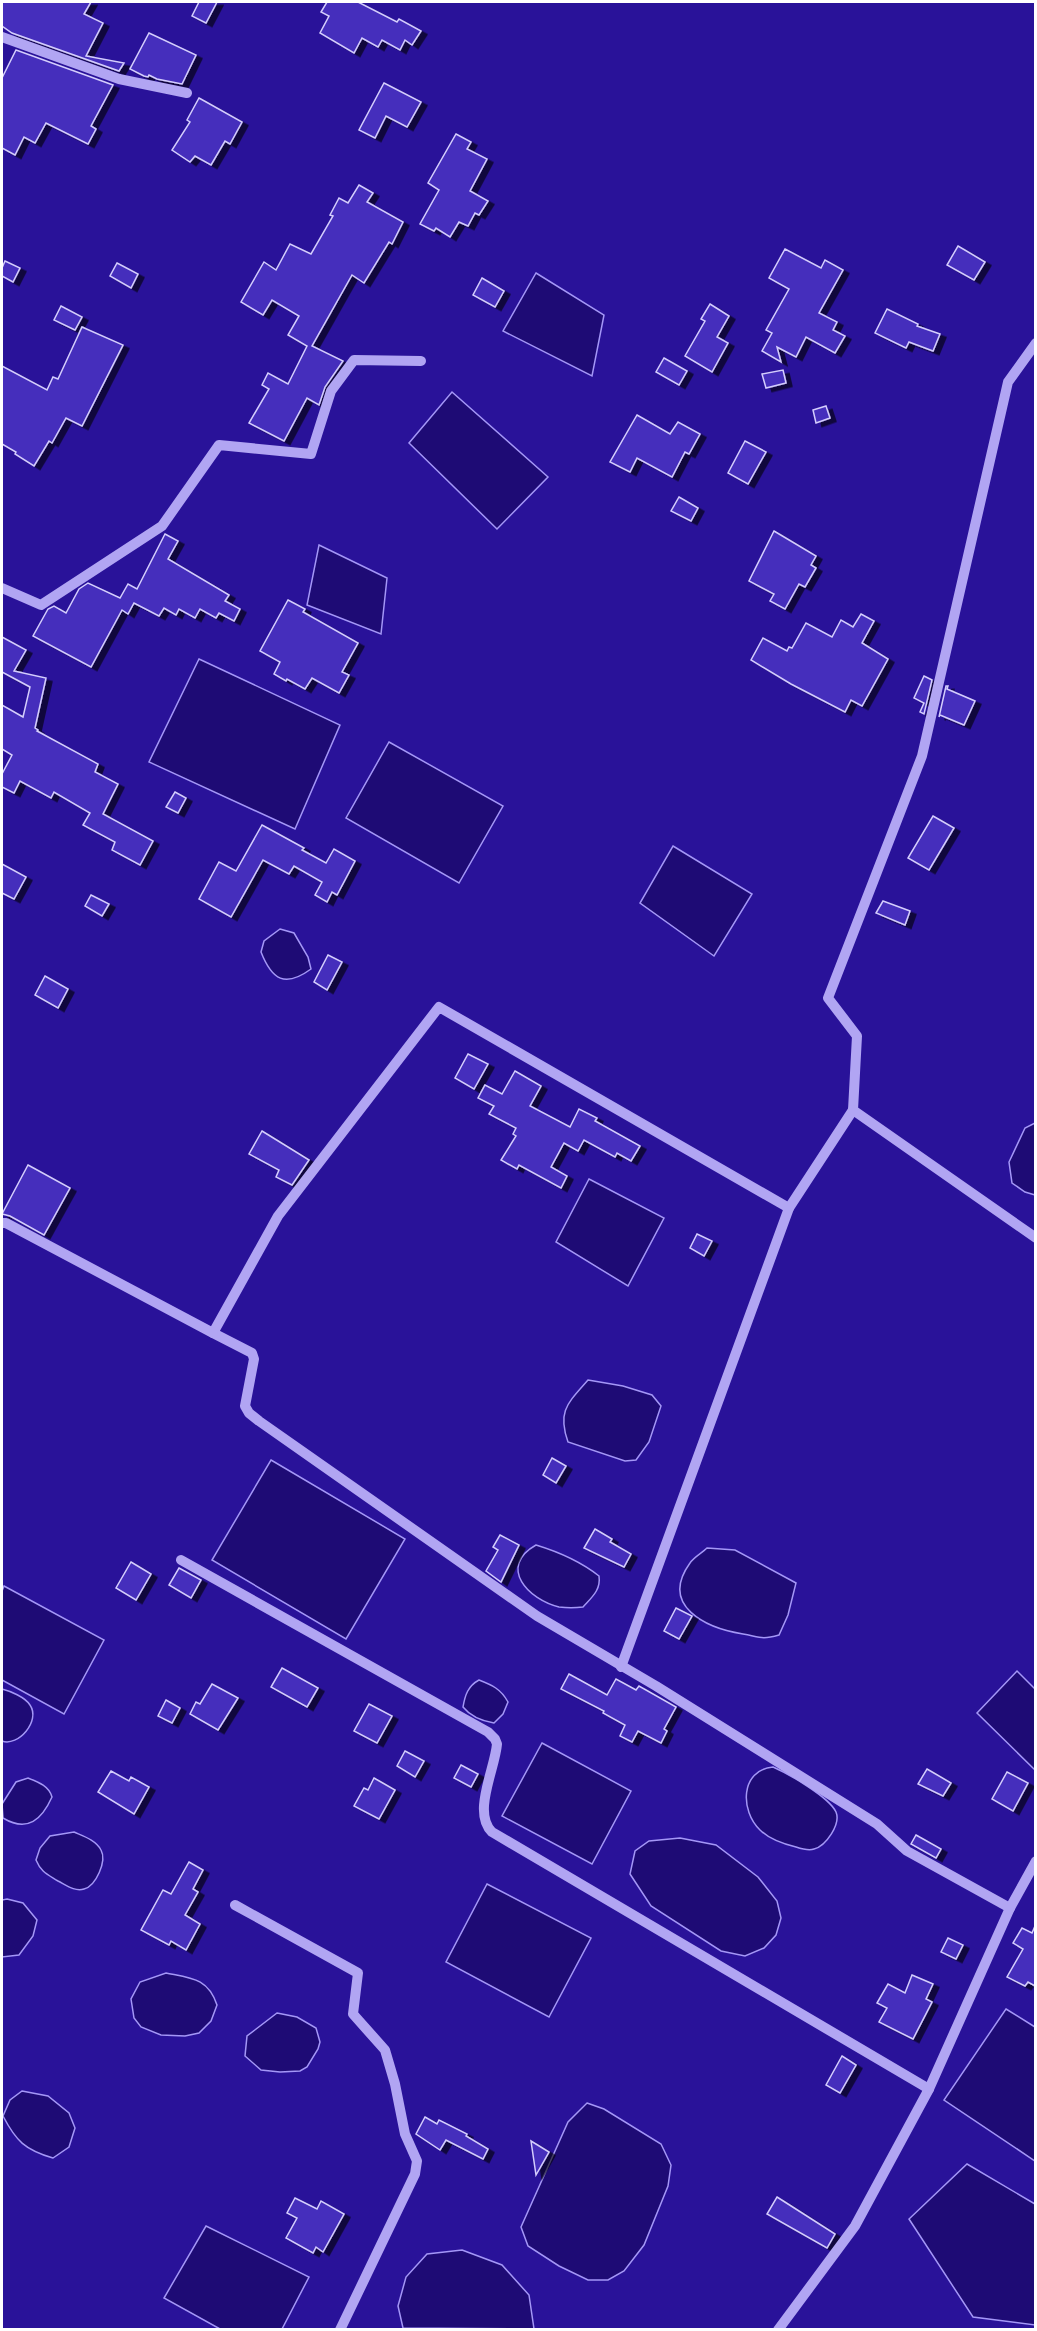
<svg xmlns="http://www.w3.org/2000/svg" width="1037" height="2331" font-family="Roboto,sans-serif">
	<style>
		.water { fill: #1e0b75; stroke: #a497f7; stroke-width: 1.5 }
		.building { fill: #442dbc; stroke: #d4cdfd; stroke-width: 1.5; filter: url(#shadow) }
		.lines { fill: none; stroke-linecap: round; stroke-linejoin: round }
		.minor { stroke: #b1a5f3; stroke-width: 10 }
	</style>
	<defs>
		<filter id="shadow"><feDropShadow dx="6" dy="3.5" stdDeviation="0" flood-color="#0009"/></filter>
	</defs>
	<rect width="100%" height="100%" fill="#291299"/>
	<g class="water">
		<path d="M 536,273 L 604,315 L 592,376 L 503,331 Z"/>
		<path d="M 452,392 L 548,477 L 497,529 L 409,443 Z"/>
		<path d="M 319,545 L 387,578 L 381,634 L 307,605 Z"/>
		<path d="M 199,659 L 340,725 L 295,829 L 149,762 Z"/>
		<path d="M 389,742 L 503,806 L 459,883 L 346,818 Z"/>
		<path d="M 673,846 L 752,894 L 714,956 L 640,903 Z"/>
		<path d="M 280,929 L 294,933 L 308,957 L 311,969 C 285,988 272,980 261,952 L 264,941 Z"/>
		<path d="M 1035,1123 L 1035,1195 L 1025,1192 L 1012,1183 L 1009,1162 L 1025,1128 Z"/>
		<path d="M 589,1179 L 664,1218 L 628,1286 L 556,1242 Z"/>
		<path d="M 588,1380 L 623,1386 L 652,1395 L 661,1406 L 649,1442 L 636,1460 L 625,1461 L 568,1442 C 557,1411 568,1403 588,1380 Z"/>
		<path d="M 271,1460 L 405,1539 L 346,1639 L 212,1560 Z"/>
		<path d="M 536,1545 C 559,1552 580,1561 599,1576 C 601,1590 592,1597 583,1607 C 575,1608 567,1608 559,1607 C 529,1600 497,1567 536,1545 Z"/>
		<path d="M 707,1548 L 735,1550 L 796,1583 L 788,1615 L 779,1635 C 761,1640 760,1637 743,1634 C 706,1628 659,1606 690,1563 C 694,1557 702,1553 707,1548 Z"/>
		<path d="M 4,1586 L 104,1640 L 64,1714 L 2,1680 L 2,1591 Z"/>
		<path d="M 1017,1671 L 1035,1689 L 1035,1770 L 977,1713 Z"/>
		<path d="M 479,1680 C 492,1685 501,1689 508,1702 L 503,1714 L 494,1723 C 482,1721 471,1717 463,1707 C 465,1695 468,1686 479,1680 Z"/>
		<path d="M 2,1689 C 10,1691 25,1697 30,1705 C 41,1721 18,1747 2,1741 Z"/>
		<path d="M 542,1743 L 631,1791 L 592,1864 L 502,1816 Z"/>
		<path d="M 773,1767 C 789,1774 829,1797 836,1812 C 841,1824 826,1846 814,1849 C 809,1851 802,1849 796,1847 C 783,1844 770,1840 760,1830 C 740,1811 740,1770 773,1767 Z"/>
		<path d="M 28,1778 C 38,1782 49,1786 52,1797 C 42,1819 28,1833 3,1818 L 2,1804 L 16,1782 Z"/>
		<path d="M 74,1832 C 83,1836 96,1840 101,1850 C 107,1861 96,1886 84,1889 C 75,1892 66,1885 58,1881 C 47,1874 41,1872 36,1860 L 40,1848 L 50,1836 Z"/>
		<path d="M 680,1838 L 716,1845 L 758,1877 L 777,1901 L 781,1918 L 776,1935 L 764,1948 L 745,1956 L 721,1951 L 651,1906 L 630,1874 L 635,1851 L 649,1841 Z"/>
		<path d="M 487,1884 L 591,1938 L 549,2017 L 446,1962 Z"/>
		<path d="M 7,1899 L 23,1903 L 37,1920 L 33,1936 L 19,1955 L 2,1957 L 2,1900 Z"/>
		<path d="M 166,1973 C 191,1978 208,1978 217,2005 L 211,2021 L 199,2033 L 185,2036 L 161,2035 L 141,2027 L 134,2018 L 131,1999 L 140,1982 Z"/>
		<path d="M 1006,2009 L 1035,2027 L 1035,2161 L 944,2100 Z"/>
		<path d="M 277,2013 L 297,2017 L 316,2028 L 320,2042 L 318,2049 L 307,2067 L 300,2071 L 280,2072 L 261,2070 L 245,2056 L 247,2036 Z"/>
		<path d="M 22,2091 L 48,2096 L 69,2113 L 75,2128 L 69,2147 L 53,2158 C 25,2150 16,2141 3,2116 L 10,2100 Z"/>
		<path d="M 587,2103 L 604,2109 L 661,2144 L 671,2165 L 668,2186 L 644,2245 L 624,2271 L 608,2280 L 588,2280 L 559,2266 L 528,2246 L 521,2227 L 568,2122 Z"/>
		<path d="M 967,2164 L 1035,2204 L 1035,2325 L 973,2317 L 909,2219 Z"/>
		<path d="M 206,2226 L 309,2277 L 282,2329 L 220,2329 L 164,2298 Z"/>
		<path d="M 462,2250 L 502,2265 L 529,2295 L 534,2329 L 403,2328 L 398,2306 L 406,2277 L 427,2254 Z"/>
	</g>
	<g class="building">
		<path d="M 2,2 L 91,2 L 84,14 L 103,23 L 86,56 L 124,63 L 119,71 L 12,33 L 2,26 Z"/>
		<path d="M 199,2 L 217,2 L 206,23 L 192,16 Z"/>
		<path d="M 327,2 L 358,2 L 397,22 L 399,19 L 421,31 L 412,45 L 405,40 L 400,50 L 382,40 L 378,47 L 362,38 L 354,53 L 320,33 L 329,16 L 321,12 Z"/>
		<path d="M 149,33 L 196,55 L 182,84 L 157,79 L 149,75 L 148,77 L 144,76 L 130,69 Z"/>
		<path d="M 16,50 L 113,85 L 91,126 L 96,129 L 88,144 L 46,123 L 35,143 L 24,137 L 15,155 L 2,148 L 2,78 Z"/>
		<path d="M 384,83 L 421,102 L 407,127 L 386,116 L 375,138 L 359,130 Z"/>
		<path d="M 199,98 L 242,122 L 230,144 L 225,141 L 211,165 L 195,156 L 190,162 L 172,150 L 190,122 L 187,120 Z"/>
		<path d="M 456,134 L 471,142 L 467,149 L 487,159 L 470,191 L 488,201 L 479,215 L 475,213 L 468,226 L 459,222 L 450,237 L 436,228 L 434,231 L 420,224 L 439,190 L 428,183 Z"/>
		<path d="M 359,185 L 373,193 L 367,202 L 403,222 L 392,244 L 389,242 L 364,283 L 352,275 L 312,346 L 343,361 L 325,387 L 319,405 L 307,398 L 284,441 L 249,423 L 269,389 L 262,385 L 268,373 L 288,384 L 307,346 L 288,335 L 299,316 L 272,300 L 263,315 L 241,302 L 264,262 L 276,270 L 290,244 L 311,254 L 333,216 L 330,215 L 339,198 L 348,203 Z"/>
		<path d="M 958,246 L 985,262 L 974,280 L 947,265 Z"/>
		<path d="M 785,249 L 821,268 L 825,260 L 843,270 L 819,313 L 837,322 L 833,330 L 845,336 L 835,353 L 806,337 L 796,357 L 777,347 L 781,362 L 762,351 L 772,333 L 766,330 L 789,289 L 769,278 Z"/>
		<path d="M 5,261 L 20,268 L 13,282 L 2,276 L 2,268 Z"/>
		<path d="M 117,263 L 138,274 L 131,288 L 110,276 Z"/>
		<path d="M 482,278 L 504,291 L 495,307 L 473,295 Z"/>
		<path d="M 710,304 L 729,316 L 717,337 L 728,343 L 712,372 L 685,356 L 705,321 L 701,319 Z"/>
		<path d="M 61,306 L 82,317 L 75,330 L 54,320 Z"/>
		<path d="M 887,309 L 918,324 L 917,326 L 940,334 L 933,351 L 909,342 L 906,348 L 875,333 Z"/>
		<path d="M 82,327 L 123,345 L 82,426 L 66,418 L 52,443 L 49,441 L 34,466 L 15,454 L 16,452 L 2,444 L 2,366 L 47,390 L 53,377 L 58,379 Z"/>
		<path d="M 664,358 L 687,371 L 679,385 L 656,372 Z"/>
		<path d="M 783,370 L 786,383 L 766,388 L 762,374 Z"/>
		<path d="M 826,406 L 830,418 L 816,423 L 813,410 Z"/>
		<path d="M 637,415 L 670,434 L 678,422 L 700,434 L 689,454 L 685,452 L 672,477 L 637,458 L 630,472 L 610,462 Z"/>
		<path d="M 745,441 L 766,452 L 748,484 L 728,473 Z"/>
		<path d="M 679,497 L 698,508 L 691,521 L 671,511 Z"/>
		<path d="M 774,531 L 816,556 L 811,565 L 816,568 L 805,587 L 799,584 L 785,609 L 770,601 L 774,594 L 749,581 Z"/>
		<path d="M 165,534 L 178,541 L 168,559 L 229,595 L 225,601 L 240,609 L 234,621 L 219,613 L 216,618 L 200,609 L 195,618 L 179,609 L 176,615 L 164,608 L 159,616 L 134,603 L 128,614 L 122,610 L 91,667 L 33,636 L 48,609 L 54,606 L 66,613 L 79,589 L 88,583 L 120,598 L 128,584 L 137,589 Z"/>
		<path d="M 288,600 L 305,609 L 303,612 L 358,643 L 342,672 L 349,675 L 339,693 L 312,678 L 305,689 L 287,679 L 286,681 L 274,674 L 280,662 L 260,651 Z"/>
		<path d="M 861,614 L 874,621 L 862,643 L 888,659 L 862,706 L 851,700 L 845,712 L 791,684 L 751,660 L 763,638 L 787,651 L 789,647 L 792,648 L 806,623 L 832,637 L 841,620 L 853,627 Z"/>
		<path d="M 2,637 L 26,650 L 14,671 L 46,678 L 35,728 L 38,730 L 37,731 L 98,764 L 95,772 L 118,784 L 103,814 L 153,841 L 140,865 L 112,850 L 115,842 L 83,825 L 90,813 L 54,792 L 51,798 L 20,781 L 14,793 L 2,787 L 2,774 L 12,755 L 2,749 L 2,705 L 23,717 L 30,687 L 2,672 Z"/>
		<path d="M 924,676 L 932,680 L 924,714 L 920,712 L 924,703 L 914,698 Z"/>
		<path d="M 946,686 L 948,686 L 947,689 L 975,701 L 964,725 L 940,715 L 939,717 Z"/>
		<path d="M 175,792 L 186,798 L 178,813 L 166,807 Z"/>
		<path d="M 933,816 L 954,828 L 929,870 L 908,858 Z"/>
		<path d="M 262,825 L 304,848 L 302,850 L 326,863 L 334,849 L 355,861 L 337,895 L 332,892 L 327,902 L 315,895 L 322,882 L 294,866 L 289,874 L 263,860 L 231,917 L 199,899 L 219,862 L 236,871 Z"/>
		<path d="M 2,864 L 26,877 L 14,899 L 2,893 Z"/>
		<path d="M 91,895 L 109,904 L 102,916 L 85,906 Z"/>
		<path d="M 883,901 L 910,911 L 905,925 L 876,913 Z"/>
		<path d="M 328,955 L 342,962 L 327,990 L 314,982 Z"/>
		<path d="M 45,976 L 68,989 L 58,1008 L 35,995 Z"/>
		<path d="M 468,1054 L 488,1064 L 474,1089 L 455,1078 Z"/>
		<path d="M 515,1071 L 541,1086 L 530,1106 L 570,1127 L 579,1109 L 597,1118 L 595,1121 L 640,1146 L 631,1161 L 617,1153 L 615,1157 L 584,1140 L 578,1151 L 564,1143 L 551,1167 L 567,1176 L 561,1188 L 519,1165 L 517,1169 L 501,1160 L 516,1136 L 513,1134 L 516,1128 L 489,1114 L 494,1106 L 478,1098 L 485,1085 L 502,1094 Z"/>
		<path d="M 262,1131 L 309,1160 L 292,1185 L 276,1177 L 279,1170 L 249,1154 Z"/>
		<path d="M 28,1165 L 70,1188 L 44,1235 L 10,1216 L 2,1214 Z"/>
		<path d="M 697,1234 L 712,1241 L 704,1256 L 690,1248 Z"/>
		<path d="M 552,1458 L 566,1466 L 556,1483 L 543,1475 Z"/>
		<path d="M 595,1529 L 612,1539 L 610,1542 L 631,1554 L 624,1567 L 584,1548 Z"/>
		<path d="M 500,1535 L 519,1545 L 501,1582 L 486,1571 L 498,1550 L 493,1547 Z"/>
		<path d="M 131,1562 L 151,1574 L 136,1600 L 116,1588 Z"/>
		<path d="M 179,1568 L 201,1580 L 191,1598 L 169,1585 Z"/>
		<path d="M 676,1608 L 692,1616 L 679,1639 L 664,1631 Z"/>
		<path d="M 282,1668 L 318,1688 L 307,1707 L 271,1687 Z"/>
		<path d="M 569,1674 L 607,1695 L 616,1679 L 636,1690 L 639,1686 L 676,1707 L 664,1729 L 667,1731 L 661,1743 L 638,1731 L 632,1742 L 620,1736 L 625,1725 L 603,1713 L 604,1711 L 561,1689 Z"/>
		<path d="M 212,1684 L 238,1698 L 218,1730 L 190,1714 L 196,1702 L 200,1704 Z"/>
		<path d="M 166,1700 L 180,1708 L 172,1723 L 158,1716 Z"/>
		<path d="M 369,1704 L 392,1716 L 377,1743 L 354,1731 Z"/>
		<path d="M 405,1751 L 424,1761 L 415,1777 L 397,1766 Z"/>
		<path d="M 461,1765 L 478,1774 L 471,1787 L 454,1778 Z"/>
		<path d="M 927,1769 L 951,1783 L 943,1796 L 918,1784 Z"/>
		<path d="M 111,1771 L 129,1781 L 131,1777 L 149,1787 L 134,1814 L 98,1792 Z"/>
		<path d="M 1007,1772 L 1028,1783 L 1013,1811 L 992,1799 Z"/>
		<path d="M 374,1778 L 395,1790 L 379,1819 L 354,1806 L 364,1788 L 368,1790 Z"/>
		<path d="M 916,1835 L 941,1849 L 936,1858 L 911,1844 Z"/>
		<path d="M 189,1862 L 203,1870 L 193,1889 L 198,1892 L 185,1915 L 200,1924 L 186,1950 L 171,1941 L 169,1945 L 141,1930 L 163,1890 L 171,1894 Z"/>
		<path d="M 1035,1926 L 1035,1986 L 1028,1982 L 1025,1986 L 1007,1977 L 1023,1949 L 1013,1943 L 1022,1928 L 1032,1933 Z"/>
		<path d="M 948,1938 L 963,1945 L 956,1959 L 941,1952 Z"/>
		<path d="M 912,1975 L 933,1984 L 926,1999 L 932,2002 L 913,2039 L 879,2022 L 887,2008 L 877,2003 L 888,1984 L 905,1993 Z"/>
		<path d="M 842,2056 L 856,2065 L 840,2093 L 826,2085 Z"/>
		<path d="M 425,2117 L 437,2124 L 439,2120 L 467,2134 L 466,2136 L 488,2149 L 483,2159 L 446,2140 L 440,2150 L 416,2134 Z"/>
		<path d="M 531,2141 L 549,2152 L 536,2175 Z"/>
		<path d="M 777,2197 L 835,2234 L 827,2248 L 767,2214 Z"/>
		<path d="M 295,2198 L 317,2209 L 321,2201 L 344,2214 L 323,2252 L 316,2247 L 313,2253 L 286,2238 L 297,2218 L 287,2213 Z"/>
	</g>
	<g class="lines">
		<g class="minor">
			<path d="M 2,37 L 119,79 L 187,93"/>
			<path d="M 1036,343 L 1008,382 L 922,756 L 828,998 L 857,1036 L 853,1110 L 1036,1238"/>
			<path d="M 2,588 L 41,605 L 162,526 L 219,445 L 311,454 L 331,391 L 354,360 L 421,361"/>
			<path d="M 789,1208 L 439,1007 L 278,1216 L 213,1333 L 252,1353 L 254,1359 L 245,1406 L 249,1413 L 259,1421 L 537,1616 L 656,1686 L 877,1824 L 907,1851 L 1010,1908"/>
			<path d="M 2,1223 L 6,1223 L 213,1333"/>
			<path d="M 181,1560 L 488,1732 L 495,1739 L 497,1744 C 495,1769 472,1813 492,1832 L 929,2089"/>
			<path d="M 621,1667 L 789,1208 L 853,1110"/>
			<path d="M 235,1905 L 358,1973 L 353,2014 L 385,2050 L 395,2084 L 405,2134 L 417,2161 L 415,2174 L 340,2330"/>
			<path d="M 778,2330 L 855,2226 L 929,2089 L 1010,1908 L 1036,1861"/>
		</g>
	</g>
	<rect width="1037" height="2331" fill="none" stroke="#ffffff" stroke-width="6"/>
</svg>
